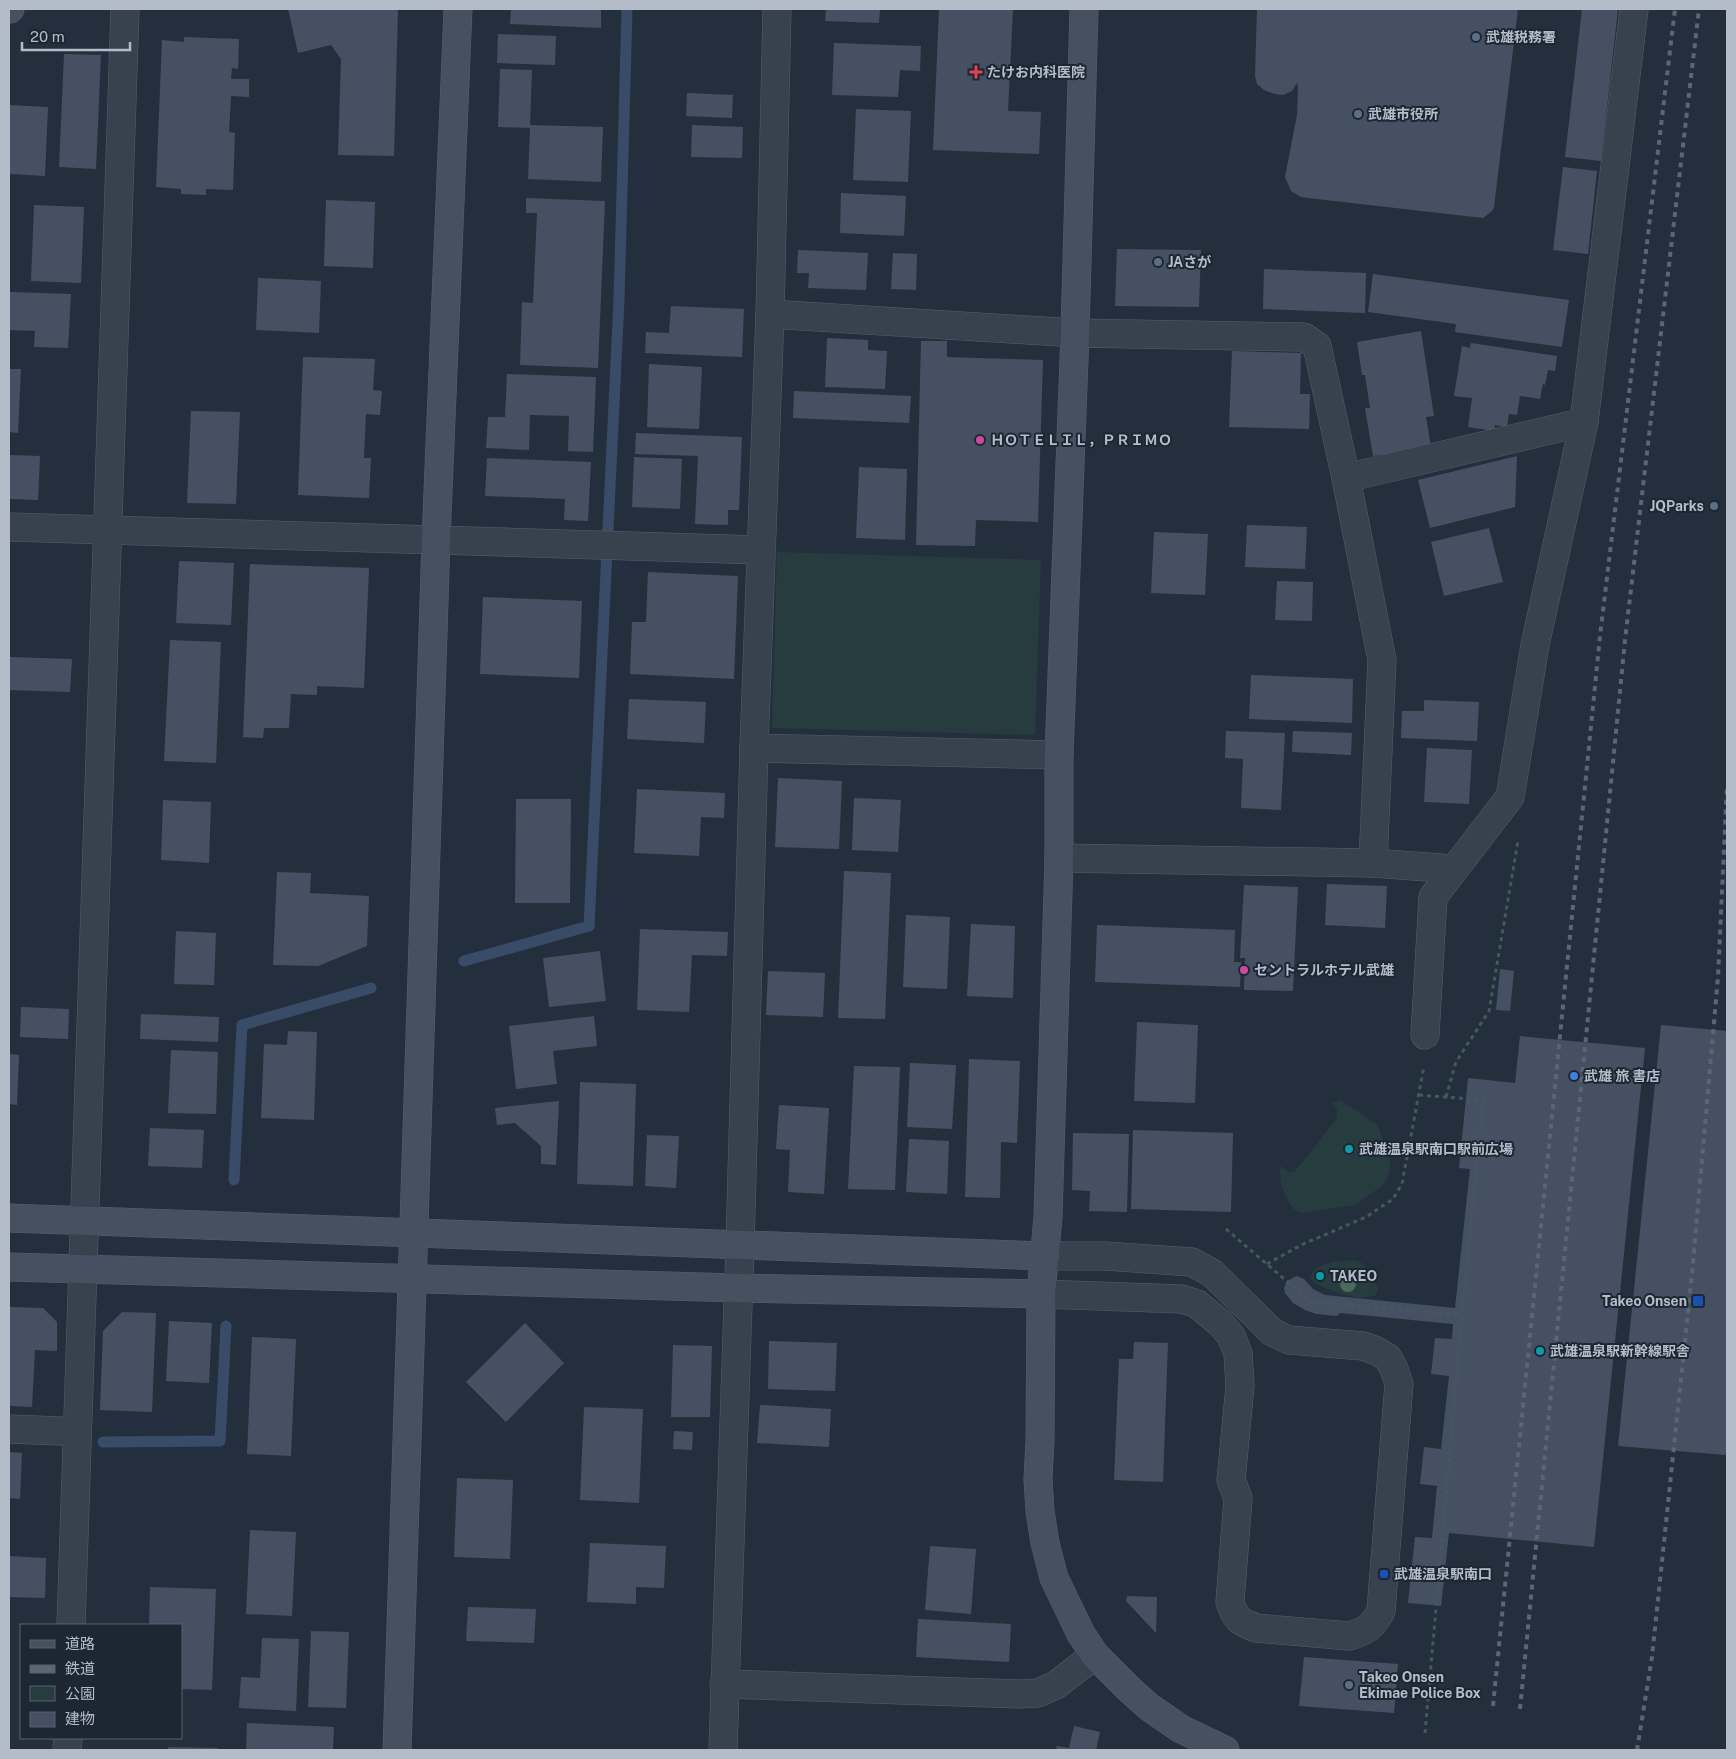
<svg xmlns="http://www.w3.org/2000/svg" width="1736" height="1759" font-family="'Public Sans','Noto Sans JP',sans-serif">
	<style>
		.green { fill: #263c3f }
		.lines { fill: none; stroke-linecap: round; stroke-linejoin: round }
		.stream { stroke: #394c67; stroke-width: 11 }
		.building { fill: #455162 }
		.street-casing { stroke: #565f6c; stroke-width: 29 }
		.secondary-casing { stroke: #565f6c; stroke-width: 29 }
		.path { stroke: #44595c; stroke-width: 3; stroke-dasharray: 4 4; stroke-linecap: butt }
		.street { stroke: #38414e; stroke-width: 28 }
		.secondary { stroke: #465061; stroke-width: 28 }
		.rail { stroke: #5a6575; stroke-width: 4; stroke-dasharray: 5 5; stroke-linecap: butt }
		.tree { fill: #4b6a5d }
		.service-dot { fill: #5c6f8a; stroke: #1d2633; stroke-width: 2 }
		.health-dot { fill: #e0444e; stroke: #1d2633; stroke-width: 2 }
		.hotel-dot { fill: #d1479c; stroke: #1d2633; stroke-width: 2 }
		.shop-dot { fill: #3f7fe0; stroke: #1d2633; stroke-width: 2 }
		.culture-dot { fill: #0f9aa8; stroke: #1d2633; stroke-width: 2 }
		.transit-dot { fill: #1a4fb4; stroke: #1d2633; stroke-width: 2 }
		.labels { text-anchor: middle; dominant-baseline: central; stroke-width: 4; stroke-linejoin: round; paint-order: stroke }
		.poi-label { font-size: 14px; font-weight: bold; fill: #b4bcc9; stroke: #1d2633; text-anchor: start }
	</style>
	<rect width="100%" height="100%" fill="#242f3e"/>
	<g class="green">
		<path d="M 777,552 L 1041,560 L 1035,735 L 772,728 Z"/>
		<path d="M 1340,1100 L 1378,1125 L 1391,1165 L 1389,1173 L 1387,1180 L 1382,1186 L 1355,1205 L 1300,1213 C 1287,1208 1277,1179 1281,1166 L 1288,1172 L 1293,1172 L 1297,1169 L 1337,1118 L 1337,1109 L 1331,1103 Z"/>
		<path d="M 1355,1260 C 1367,1262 1372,1279 1378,1288 L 1376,1295 C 1371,1296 1365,1298 1360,1298 C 1349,1297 1314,1287 1310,1277 C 1317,1261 1340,1262 1355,1260 Z"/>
	</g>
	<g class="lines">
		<g class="stream">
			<path d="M 464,961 L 589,926 L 619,300 L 627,9"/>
			<path d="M 234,1180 L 242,1025 L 371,988"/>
			<path d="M 103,1442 L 220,1441 L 226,1326"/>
		</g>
	</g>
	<g class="building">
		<path d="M 288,9 L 398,9 L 394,156 L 338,155 L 341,59 L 331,45 L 298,53 Z"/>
		<path d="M 511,9 L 601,9 L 601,28 L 510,24 Z"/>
		<path d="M 826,9 L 880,9 L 879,23 L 825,21 Z"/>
		<path d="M 939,9 L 1013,9 L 1008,111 L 1041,112 L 1039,154 L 933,150 Z"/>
		<path d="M 1257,9 L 1518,9 L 1494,207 L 1492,211 L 1483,218 L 1308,198 L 1301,197 L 1291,191 L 1285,177 L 1297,115 L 1298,87 L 1297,83 L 1292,91 L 1283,95 L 1275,94 L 1264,90 L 1257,84 L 1255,76 Z"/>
		<path d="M 1582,9 L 1618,9 L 1601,161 L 1565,157 Z"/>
		<path d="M 498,34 L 556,36 L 555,65 L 497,63 Z"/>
		<path d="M 184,37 L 239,39 L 238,69 L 232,68 L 231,79 L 249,79 L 249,97 L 231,96 L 229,132 L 235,133 L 233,190 L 206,189 L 206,195 L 181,194 L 181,189 L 156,187 L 162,40 L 184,42 Z"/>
		<path d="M 834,43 L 921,46 L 920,71 L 900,70 L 898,97 L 832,95 Z"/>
		<path d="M 64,54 L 101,55 L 96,169 L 59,167 Z"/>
		<path d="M 500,69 L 532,70 L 530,125 L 603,127 L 601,182 L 528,179 L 530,128 L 498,127 Z"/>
		<path d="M 687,93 L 733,95 L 732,118 L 686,116 Z"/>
		<path d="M 9,105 L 48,107 L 45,176 L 9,174 Z"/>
		<path d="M 856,109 L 911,111 L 908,182 L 853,180 Z"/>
		<path d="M 692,125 L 743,127 L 742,158 L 691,157 Z"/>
		<path d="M 1563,167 L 1597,171 L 1588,254 L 1553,250 Z"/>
		<path d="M 841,193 L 906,196 L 904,236 L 840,233 Z"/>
		<path d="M 526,198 L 605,201 L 598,368 L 520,365 L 522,302 L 533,303 L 537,213 L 526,213 Z"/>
		<path d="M 326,200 L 375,202 L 373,268 L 324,266 Z"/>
		<path d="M 34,205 L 84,207 L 81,283 L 31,281 Z"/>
		<path d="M 1117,249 L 1201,250 L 1199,307 L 1115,306 Z"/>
		<path d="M 798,250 L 868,253 L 866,290 L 808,288 L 809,273 L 797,273 Z"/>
		<path d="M 893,253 L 917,254 L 916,290 L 891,289 Z"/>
		<path d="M 1264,269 L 1366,273 L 1365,313 L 1263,309 Z"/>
		<path d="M 1373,274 L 1569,300 L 1562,347 L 1455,332 L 1456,324 L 1368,312 Z"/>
		<path d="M 258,278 L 321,281 L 319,333 L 256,330 Z"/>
		<path d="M 9,292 L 71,294 L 68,348 L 34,347 L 35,331 L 9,330 Z"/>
		<path d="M 671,306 L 744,309 L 742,357 L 645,353 L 646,332 L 669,333 Z"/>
		<path d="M 1421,331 L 1434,416 L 1426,417 L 1431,447 L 1373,456 L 1365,408 L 1370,408 L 1365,375 L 1362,375 L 1357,342 Z"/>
		<path d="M 827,338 L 868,340 L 868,350 L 887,351 L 885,389 L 825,387 Z"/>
		<path d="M 921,341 L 947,341 L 947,357 L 1043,360 L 1038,522 L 976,520 L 975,546 L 916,545 Z"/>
		<path d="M 1471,343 L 1557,356 L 1555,371 L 1548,370 L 1545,385 L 1543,384 L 1540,399 L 1520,396 L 1517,415 L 1509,414 L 1507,427 L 1495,425 L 1494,431 L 1468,427 L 1472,398 L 1454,396 L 1462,346 L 1470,348 Z"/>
		<path d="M 1232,351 L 1301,353 L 1300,394 L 1310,394 L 1309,429 L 1229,427 Z"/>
		<path d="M 303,357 L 375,359 L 373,390 L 382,391 L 380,415 L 366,414 L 364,458 L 371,458 L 369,498 L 298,495 Z"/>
		<path d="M 649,364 L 702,367 L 699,429 L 647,427 Z"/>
		<path d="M 9,369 L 21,369 L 18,433 L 9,432 Z"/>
		<path d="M 507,374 L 596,377 L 593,452 L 568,451 L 569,416 L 530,415 L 529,450 L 486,448 L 488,417 L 505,417 Z"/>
		<path d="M 794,391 L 911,396 L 909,423 L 793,418 Z"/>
		<path d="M 191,411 L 240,412 L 236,504 L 187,503 Z"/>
		<path d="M 636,433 L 742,437 L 739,510 L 728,510 L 728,525 L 695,524 L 698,456 L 635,454 Z"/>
		<path d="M 9,455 L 40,456 L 38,500 L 9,499 Z"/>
		<path d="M 1517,456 L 1515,507 L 1430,528 L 1418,480 Z"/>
		<path d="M 634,457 L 682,459 L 680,509 L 632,507 Z"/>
		<path d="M 487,458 L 591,462 L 588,521 L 564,520 L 565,499 L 485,496 Z"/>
		<path d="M 859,467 L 907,469 L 905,540 L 856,538 Z"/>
		<path d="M 1247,525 L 1307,527 L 1305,569 L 1245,567 Z"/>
		<path d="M 1489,528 L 1503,582 L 1444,596 L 1431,542 Z"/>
		<path d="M 1154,532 L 1208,534 L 1205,595 L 1151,593 Z"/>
		<path d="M 179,561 L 234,563 L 231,625 L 176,623 Z"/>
		<path d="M 250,564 L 369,568 L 364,688 L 317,686 L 317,695 L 291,694 L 289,728 L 264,728 L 263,738 L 243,737 Z"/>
		<path d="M 648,572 L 738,576 L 734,679 L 630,674 L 632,622 L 646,622 Z"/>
		<path d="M 1277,581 L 1313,582 L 1312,621 L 1275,620 Z"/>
		<path d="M 483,597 L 582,601 L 579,678 L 480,674 Z"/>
		<path d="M 170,640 L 221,642 L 216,763 L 164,761 Z"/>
		<path d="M 9,657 L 72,659 L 70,692 L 9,690 Z"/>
		<path d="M 1251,675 L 1353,679 L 1352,723 L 1249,719 Z"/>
		<path d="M 629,699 L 706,702 L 704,743 L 627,739 Z"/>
		<path d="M 1424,700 L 1479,702 L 1477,741 L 1401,738 L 1402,711 L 1424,711 Z"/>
		<path d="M 1226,731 L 1285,733 L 1281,810 L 1241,808 L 1243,759 L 1225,758 Z"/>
		<path d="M 1293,731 L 1352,733 L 1351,755 L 1292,752 Z"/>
		<path d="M 1427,748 L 1472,750 L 1469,804 L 1424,802 Z"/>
		<path d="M 778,778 L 842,781 L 839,849 L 775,847 Z"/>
		<path d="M 637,789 L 725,793 L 724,818 L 701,817 L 699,856 L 634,853 Z"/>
		<path d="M 854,798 L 901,800 L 898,852 L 852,850 Z"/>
		<path d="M 516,799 L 571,799 L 570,903 L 515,903 Z"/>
		<path d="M 163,800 L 211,802 L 209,863 L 161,860 Z"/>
		<path d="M 844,871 L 891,873 L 885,1019 L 838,1018 Z"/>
		<path d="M 277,872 L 311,873 L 310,893 L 369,896 L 367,946 L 318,966 L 273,965 Z"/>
		<path d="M 1327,884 L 1387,886 L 1385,928 L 1325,925 Z"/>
		<path d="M 1244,885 L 1298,887 L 1293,991 L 1244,990 L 1245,958 L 1240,958 Z"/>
		<path d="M 906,915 L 950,917 L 947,989 L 903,987 Z"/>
		<path d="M 971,924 L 1015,926 L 1013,998 L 967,996 Z"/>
		<path d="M 1097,925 L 1235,930 L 1234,962 L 1241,962 L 1240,987 L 1095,982 Z"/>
		<path d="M 640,929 L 728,932 L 727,956 L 692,955 L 689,1012 L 637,1010 Z"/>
		<path d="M 176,931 L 216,933 L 214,985 L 174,984 Z"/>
		<path d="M 600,951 L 606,1001 L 549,1007 L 543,958 Z"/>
		<path d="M 1500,969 L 1514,971 L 1510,1011 L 1496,1010 Z"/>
		<path d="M 768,971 L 825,973 L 823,1017 L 766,1015 Z"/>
		<path d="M 21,1007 L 69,1009 L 68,1039 L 20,1037 Z"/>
		<path d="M 141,1014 L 219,1017 L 218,1042 L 140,1039 Z"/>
		<path d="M 594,1016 L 597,1046 L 553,1051 L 557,1084 L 516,1089 L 509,1026 Z"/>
		<path d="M 1137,1022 L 1198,1025 L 1195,1103 L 1134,1101 Z"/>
		<path d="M 1661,1025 L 1727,1031 L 1727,1452 L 1725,1455 L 1618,1446 Z"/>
		<path d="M 288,1031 L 317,1032 L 314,1120 L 261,1118 L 264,1044 L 287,1045 Z"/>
		<path d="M 1520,1036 L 1645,1048 L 1594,1547 L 1449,1533 L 1441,1606 L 1408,1603 L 1415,1537 L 1432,1538 L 1437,1486 L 1420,1484 L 1424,1447 L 1441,1449 L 1449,1376 L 1431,1374 L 1435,1338 L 1452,1339 L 1453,1324 L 1340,1313 L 1337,1316 L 1316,1314 L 1305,1310 L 1293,1303 L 1285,1293 L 1284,1288 L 1287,1281 L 1297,1276 L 1304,1279 L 1313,1289 L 1325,1295 L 1455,1308 L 1470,1169 L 1459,1168 L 1468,1078 L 1515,1083 Z"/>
		<path d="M 171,1050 L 218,1052 L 216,1114 L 168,1113 Z"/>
		<path d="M 9,1054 L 19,1055 L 17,1105 L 9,1104 Z"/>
		<path d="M 969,1059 L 1020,1061 L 1017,1143 L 1001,1142 L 1000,1198 L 965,1197 Z"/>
		<path d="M 910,1063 L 956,1065 L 952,1129 L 907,1127 Z"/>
		<path d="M 854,1066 L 900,1067 L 895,1190 L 848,1189 Z"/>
		<path d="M 580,1082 L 636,1084 L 633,1186 L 577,1184 Z"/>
		<path d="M 559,1101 L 556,1165 L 541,1164 L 541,1146 L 515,1123 L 497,1125 L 495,1108 Z"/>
		<path d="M 779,1105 L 829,1108 L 824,1194 L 788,1192 L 790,1150 L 776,1149 Z"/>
		<path d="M 150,1128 L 204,1130 L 202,1168 L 148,1166 Z"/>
		<path d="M 1133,1130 L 1233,1133 L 1231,1212 L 1131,1209 Z"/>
		<path d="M 1073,1133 L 1129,1134 L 1127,1212 L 1089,1211 L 1090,1191 L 1072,1190 Z"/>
		<path d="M 647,1135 L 679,1136 L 676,1188 L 645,1186 Z"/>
		<path d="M 909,1139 L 949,1141 L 947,1194 L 906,1192 Z"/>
		<path d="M 9,1307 L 43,1308 L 57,1322 L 57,1351 L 35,1350 L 32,1407 L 9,1406 Z"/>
		<path d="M 122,1312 L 156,1313 L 152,1412 L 100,1410 L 103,1331 Z"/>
		<path d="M 169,1321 L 212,1323 L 209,1383 L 166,1381 Z"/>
		<path d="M 525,1323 L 564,1363 L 506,1422 L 466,1382 Z"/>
		<path d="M 252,1337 L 296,1339 L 291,1456 L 247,1454 Z"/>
		<path d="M 769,1341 L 837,1343 L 835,1391 L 768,1389 Z"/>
		<path d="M 1134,1342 L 1168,1343 L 1163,1482 L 1114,1480 L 1119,1359 L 1133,1359 Z"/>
		<path d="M 673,1345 L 712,1346 L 710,1417 L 671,1417 Z"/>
		<path d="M 760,1405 L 831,1409 L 829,1447 L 757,1443 Z"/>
		<path d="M 584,1407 L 643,1409 L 639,1503 L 580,1500 Z"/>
		<path d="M 674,1431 L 693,1432 L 692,1450 L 673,1449 Z"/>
		<path d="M 9,1452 L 22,1453 L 20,1499 L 9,1498 Z"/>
		<path d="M 457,1478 L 513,1480 L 510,1559 L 454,1557 Z"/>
		<path d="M 250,1530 L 296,1532 L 292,1616 L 246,1614 Z"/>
		<path d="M 590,1543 L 666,1546 L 664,1588 L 636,1587 L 636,1604 L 587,1602 Z"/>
		<path d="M 930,1546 L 976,1549 L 971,1614 L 925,1610 Z"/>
		<path d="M 9,1556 L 46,1558 L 45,1598 L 9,1597 Z"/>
		<path d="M 150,1587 L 216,1589 L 212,1690 L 181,1689 L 181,1625 L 149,1625 Z"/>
		<path d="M 1127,1596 L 1157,1597 L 1156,1633 L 1126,1601 Z"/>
		<path d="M 468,1607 L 536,1609 L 534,1643 L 466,1641 Z"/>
		<path d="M 918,1619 L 1011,1624 L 1009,1662 L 916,1657 Z"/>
		<path d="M 311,1631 L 349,1632 L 346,1708 L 308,1707 Z"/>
		<path d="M 262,1638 L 299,1639 L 296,1711 L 239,1708 L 241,1677 L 260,1678 Z"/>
		<path d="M 1304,1657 L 1398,1664 L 1394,1713 L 1299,1706 Z"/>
		<path d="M 247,1723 L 334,1727 L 333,1750 L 246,1750 Z"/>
		<path d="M 1074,1726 L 1100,1732 L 1096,1750 L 1056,1750 L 1057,1746 L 1069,1748 Z"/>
		<path d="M 168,1747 L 218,1748 L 218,1750 L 168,1750 Z"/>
	</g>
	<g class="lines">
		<defs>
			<g id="street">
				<path d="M 770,314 L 1075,333 L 1304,337 L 1317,346 L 1346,478 L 1584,422 L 1634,9"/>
				<path d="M 1346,478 L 1382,660 L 1373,863 L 1454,869"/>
				<path d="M 9,527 L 760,550"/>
				<path d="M 754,748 L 1059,755"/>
				<path d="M 1059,858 L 1373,863"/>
				<path d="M 1425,1035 L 1433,897 L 1510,797 L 1535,645 L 1584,422"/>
				<path d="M 1041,1294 L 1182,1299 L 1197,1304 L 1220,1323 L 1231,1336 L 1238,1353 L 1240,1386 L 1231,1480 L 1238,1498 L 1230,1602 C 1235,1619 1240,1622 1256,1628 L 1349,1636 C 1367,1631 1372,1627 1381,1611 L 1399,1384 L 1394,1369 L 1388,1358 L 1377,1351 L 1363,1346 L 1289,1340 L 1272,1332 L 1212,1273 L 1192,1262 L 1105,1256 L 1045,1256"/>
				<path d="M 9,1429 L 60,1431"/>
				<path d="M 71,1625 L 125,9"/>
				<path d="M 724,1684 L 1019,1694 L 1038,1693 L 1056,1685 L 1095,1655"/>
				<path d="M 67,1750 L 68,1738"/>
				<path d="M 723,1750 L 740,1245 L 754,748 L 770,314 L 777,9"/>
			</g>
			<g id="secondary">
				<path d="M 9,9 L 10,9"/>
				<path d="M 1084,9 L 1075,333 L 1059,755 L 1059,858 L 1048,1217 L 1041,1294 L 1040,1441 L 1038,1479 L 1040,1511 L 1045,1543 L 1054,1578 L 1081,1634 L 1095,1655 L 1129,1689 L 1149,1707 L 1181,1729 L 1225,1750"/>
				<path d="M 9,1218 L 1045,1256"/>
				<path d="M 9,1267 L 738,1288 L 1041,1294"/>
				<path d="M 397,1750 L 436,540 L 458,9"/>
			</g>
		</defs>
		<use href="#street" class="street-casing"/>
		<use href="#secondary" class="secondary-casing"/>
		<g class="path">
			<path d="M 1419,1095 L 1483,1100 L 1462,1315 L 1425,1733"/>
			<path d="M 1446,1097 L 1456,1062 L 1489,1011 L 1518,841"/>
			<path d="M 1478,1157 L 1486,1157"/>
			<path d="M 1226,1229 L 1311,1302 L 1462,1315"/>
			<path d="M 1267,1264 L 1301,1245 L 1366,1217 L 1393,1199 L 1402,1184 L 1424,1066"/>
		</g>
		<use href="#street" class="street"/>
		<use href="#secondary" class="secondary"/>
		<g class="rail">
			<path d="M 1493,1706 L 1600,636 L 1675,9"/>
			<path d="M 1520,1709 L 1625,640 L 1699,9"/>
			<path d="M 1637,1750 L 1652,1657 L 1692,1274 L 1718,977 L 1727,785"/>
		</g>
	</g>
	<circle class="tree" cx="1348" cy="1284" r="8"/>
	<g class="service-dot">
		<circle cx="1476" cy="37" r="5"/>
		<circle cx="1358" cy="114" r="5"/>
		<circle cx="1158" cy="262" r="5"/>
		<circle cx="1714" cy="506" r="5"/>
		<circle cx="1349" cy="1685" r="5"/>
	</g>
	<path class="health-dot" d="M973.5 64.5h5v5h5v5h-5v5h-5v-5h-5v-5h5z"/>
	<g class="hotel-dot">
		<circle cx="980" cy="440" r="5"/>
		<circle cx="1244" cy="970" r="5"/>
	</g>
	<circle class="shop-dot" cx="1574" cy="1076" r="5"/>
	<g class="culture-dot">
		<circle cx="1349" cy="1149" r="5"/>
		<circle cx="1320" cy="1276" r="5"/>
		<circle cx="1540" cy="1351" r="5"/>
	</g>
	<g class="transit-dot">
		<rect x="1692" y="1295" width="12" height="12" rx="2.5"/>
		<rect x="1379" y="1569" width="10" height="10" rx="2.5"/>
	</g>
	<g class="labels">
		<g class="poi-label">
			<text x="1486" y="37">武雄税務署</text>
			<text x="987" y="72">たけお内科医院</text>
			<text x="1368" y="114">武雄市役所</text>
			<text x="1168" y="262">JAさが</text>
			<text x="990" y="440">ＨＯＴＥＬＩＬ，ＰＲＩＭＯ</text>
			<text x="1704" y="506" text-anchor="end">JQParks</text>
			<text x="1254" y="970">セントラルホテル武雄</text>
			<text x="1584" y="1076">武雄 旅 書店</text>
			<text x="1359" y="1149">武雄温泉駅南口駅前広場</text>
			<text x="1330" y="1276">TAKEO</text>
			<text x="1687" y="1301" text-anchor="end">Takeo Onsen</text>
			<text x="1550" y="1351">武雄温泉駅新幹線駅舎</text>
			<text x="1394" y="1574">武雄温泉駅南口</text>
			<text x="1359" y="1677">Takeo Onsen<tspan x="1359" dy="16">Ekimae Police Box</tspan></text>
		</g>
	</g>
	<rect width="1736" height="1759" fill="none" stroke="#b4bcc9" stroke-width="20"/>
	<rect x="20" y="1624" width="162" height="115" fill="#1d2633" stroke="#59626f"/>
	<rect x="30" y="1640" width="25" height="8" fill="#465061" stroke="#59626f"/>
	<text x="65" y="1649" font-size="15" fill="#b4bcc9">道路</text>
	<rect x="30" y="1665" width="25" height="8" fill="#5a6575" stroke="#59626f"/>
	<text x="65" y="1674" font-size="15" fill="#b4bcc9">鉄道</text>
	<rect x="30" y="1686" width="25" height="15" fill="#263c3f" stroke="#59626f"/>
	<text x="65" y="1699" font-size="15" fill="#b4bcc9">公園</text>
	<rect x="30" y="1712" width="25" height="15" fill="#455162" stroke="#59626f"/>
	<text x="65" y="1724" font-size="15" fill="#b4bcc9">建物</text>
	<path d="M22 42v8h108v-8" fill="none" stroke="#b4bcc9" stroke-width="2.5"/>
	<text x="30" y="42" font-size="15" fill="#b4bcc9" stroke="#1d2633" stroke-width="4" paint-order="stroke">20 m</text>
</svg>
